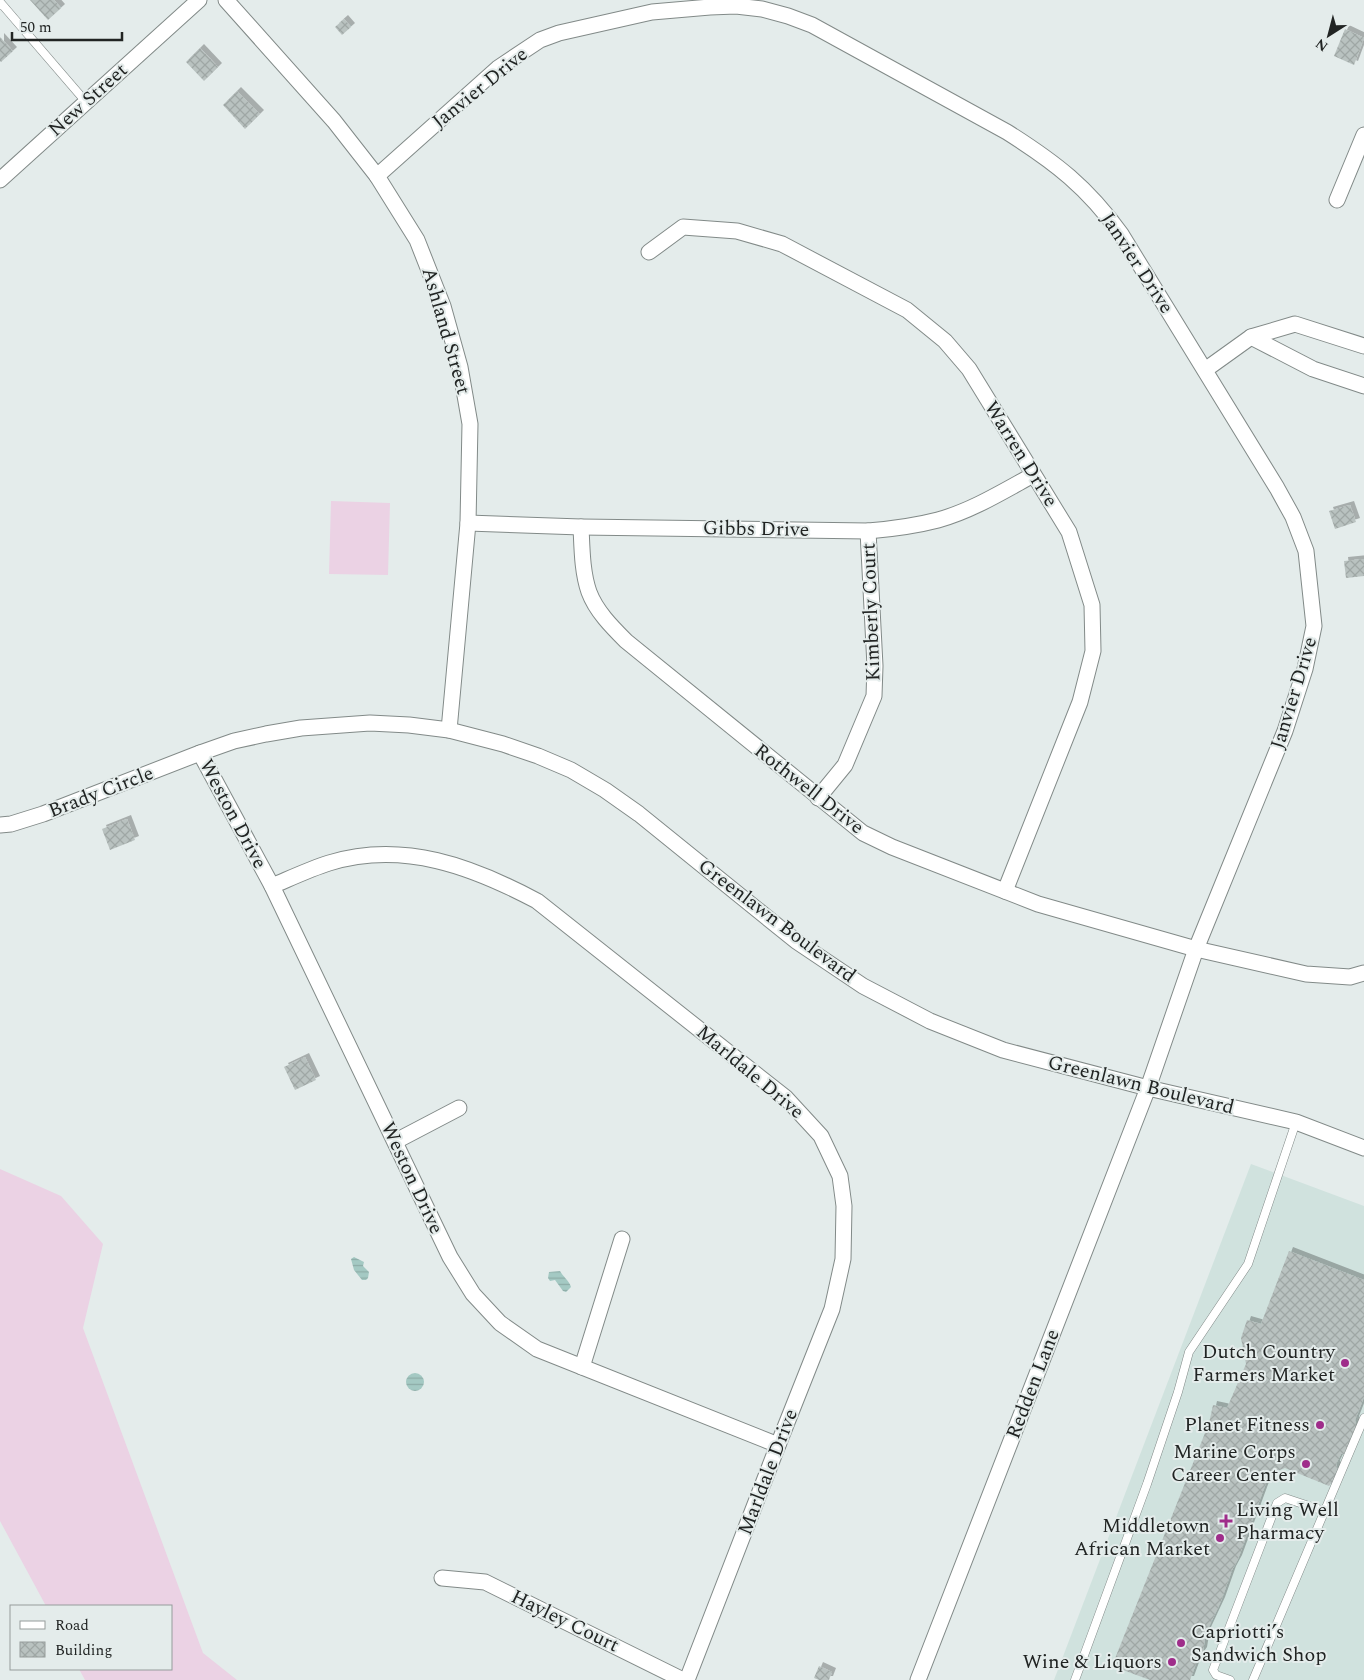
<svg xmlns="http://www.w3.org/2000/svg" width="1364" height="1680" font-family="Spectral,serif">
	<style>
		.built { fill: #d0e2de }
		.grass { fill: #ebd2e4 }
		.water { fill: url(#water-rules) }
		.building { fill: url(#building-cross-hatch); filter: url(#shadow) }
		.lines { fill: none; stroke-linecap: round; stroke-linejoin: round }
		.service-casing { stroke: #828a88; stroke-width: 9 }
		.minor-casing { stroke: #828a88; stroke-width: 17 }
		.service { stroke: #fff; stroke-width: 8 }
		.minor { stroke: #fff; stroke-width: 15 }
		.poi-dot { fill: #9f2d8a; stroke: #e4eceb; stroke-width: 2 }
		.labels { text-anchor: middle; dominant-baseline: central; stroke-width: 4; stroke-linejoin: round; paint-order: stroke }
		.street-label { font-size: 20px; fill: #212423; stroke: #e4eceb }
		.poi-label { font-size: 20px; fill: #212423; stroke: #e4eceb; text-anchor: end }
	</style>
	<defs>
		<pattern id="water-rules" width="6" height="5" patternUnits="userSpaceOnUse" patternTransform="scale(1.25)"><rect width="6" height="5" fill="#a4c9c3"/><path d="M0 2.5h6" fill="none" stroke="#8daca7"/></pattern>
		<pattern id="building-cross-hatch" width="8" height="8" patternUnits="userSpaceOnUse" patternTransform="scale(1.25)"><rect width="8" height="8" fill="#b9c2c0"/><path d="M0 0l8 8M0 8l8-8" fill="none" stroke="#9fa7a5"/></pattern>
		<filter id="shadow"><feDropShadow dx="4" dy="-4" stdDeviation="0" flood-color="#0004"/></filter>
	</defs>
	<rect width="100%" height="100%" fill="#e4eceb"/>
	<path class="built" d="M 1251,1164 L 1364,1206 L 1364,1680 L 1054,1680 Z"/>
	<g class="grass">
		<path d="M 331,501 L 390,503 L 388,575 L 329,574 Z"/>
		<path d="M 0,1169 L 61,1196 L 103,1244 L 83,1328 L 203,1653 L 237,1680 L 85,1680 L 79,1669 L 171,1669 L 171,1606 L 46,1606 L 0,1521 Z"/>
	</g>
	<g class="water">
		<path d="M 354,1257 L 364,1262 L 363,1266 L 369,1272 L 368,1278 L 366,1280 L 362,1280 L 354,1270 L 351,1259 Z"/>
		<path d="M 560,1271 C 563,1277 569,1280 571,1287 L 566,1292 L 563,1291 L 555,1280 L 550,1281 L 548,1278 L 549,1272 Z"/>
		<circle cx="415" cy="1382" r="9"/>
	</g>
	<g class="building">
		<path d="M 30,0 L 54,0 L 61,8 L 48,20 Z"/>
		<path d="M 344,19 L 351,27 L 342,35 L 335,27 Z"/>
		<path d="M 1345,29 L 1364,38 L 1354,65 L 1334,56 Z"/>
		<path d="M 0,37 L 13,51 L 1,62 L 0,61 Z"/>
		<path d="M 200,48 L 218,67 L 204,81 L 186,62 Z"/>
		<path d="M 237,91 L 260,114 L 245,129 L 223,105 Z"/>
		<path d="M 1350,505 L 1356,522 L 1335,529 L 1329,511 Z"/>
		<path d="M 1364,559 L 1364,576 L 1346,578 L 1344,561 Z"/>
		<path d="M 127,819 L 135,840 L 110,850 L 102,829 Z"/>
		<path d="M 305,1057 L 316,1080 L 295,1090 L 284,1067 Z"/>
		<path d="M 1289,1251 L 1364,1280 L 1364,1397 L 1355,1420 L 1356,1426 L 1344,1454 L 1341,1454 L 1336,1464 L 1338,1472 L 1335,1479 L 1329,1486 L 1285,1468 L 1272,1473 L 1266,1483 L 1238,1559 L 1232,1570 L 1221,1601 L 1206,1633 L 1203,1651 L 1198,1658 L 1190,1680 L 1150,1680 L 1112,1666 L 1209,1423 L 1213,1405 L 1227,1408 L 1246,1364 L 1241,1338 L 1247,1320 L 1261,1324 Z"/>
		<path d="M 819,1666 L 832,1672 L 829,1680 L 819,1680 L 814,1678 Z"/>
	</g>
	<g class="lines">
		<defs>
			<g id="service">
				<path d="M 0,2 L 86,102"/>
				<path d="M 1075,1680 L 1147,1484 L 1178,1392 L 1189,1352 L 1248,1264 L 1296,1122"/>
				<path d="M 1230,1680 L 1216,1675 L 1213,1670 L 1277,1503 L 1285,1498 L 1324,1511"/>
				<path d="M 1253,1680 L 1364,1418"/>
			</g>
			<g id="minor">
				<path d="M 226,0 L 334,121 L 377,176 L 417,240 L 443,306 L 460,367 L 470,424 L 468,523 L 449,730"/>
				<path d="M 377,176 L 498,68 L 540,40 L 559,33 L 652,12 L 710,7 L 736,6 L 762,9 L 788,16 L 812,25 L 1007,132 C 1056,163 1087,187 1121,234 L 1277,488 L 1293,517 L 1306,551 L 1314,626 L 1305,669 L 1285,731 L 1196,949 L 1148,1088 L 918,1680"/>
				<path d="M 0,180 L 199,0"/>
				<path d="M 1337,200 L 1364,135"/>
				<path d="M 649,252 L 683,227 L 737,231 L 782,244 L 907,310 L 945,341 L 969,369 L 1069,532 L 1092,605 L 1093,651 L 1080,702 L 1005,891"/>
				<path d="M 1251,337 L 1313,369 L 1364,386"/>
				<path d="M 1205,370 L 1251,337 L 1295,324 L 1364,346"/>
				<path d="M 468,523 L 581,527 L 868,531 C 892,529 915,526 938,520 C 971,511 1002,492 1033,475"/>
				<path d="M 581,527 C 582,548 582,572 589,592 C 596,611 612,627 626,641 L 863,833 L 892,847 L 1038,904 L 1196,949 L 1306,974 L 1350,977 L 1364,973"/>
				<path d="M 200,753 L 272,886 L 450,1257 L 473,1294 L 500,1323 L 537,1349 L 778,1445"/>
				<path d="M 818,798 L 845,765 L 874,696 L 875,666 L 868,531"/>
				<path d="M 0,825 L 11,824 L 43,814 L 200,753 L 234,741 L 266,734 L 301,728 L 370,723 L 409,725 L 449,730 L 503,744 L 538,756 L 571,770 L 605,790 L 639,814 L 796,941 L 863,986 L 930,1021 L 1003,1050 L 1148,1088 L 1296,1122 L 1364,1148"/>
				<path d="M 272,886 C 291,878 310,869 329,863 C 403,840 473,867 537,901 L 786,1098 L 821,1136 L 840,1176 L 844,1206 L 843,1259 L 832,1309 L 778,1445 L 687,1680"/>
				<path d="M 396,1141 L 459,1108"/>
				<path d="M 582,1367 L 622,1239"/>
				<path d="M 442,1578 L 485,1582 L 683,1680"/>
			</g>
		</defs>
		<use href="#service" class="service-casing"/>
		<use href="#minor" class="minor-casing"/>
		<use href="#service" class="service"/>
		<use href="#minor" class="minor"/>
	</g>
	<g class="poi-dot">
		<circle cx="1345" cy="1363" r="5"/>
		<circle cx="1320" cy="1425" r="5"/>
		<circle cx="1306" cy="1464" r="5"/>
		<path d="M1223.5 1513.5h5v5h5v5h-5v5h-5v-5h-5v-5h5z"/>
		<circle cx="1220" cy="1538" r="5"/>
		<circle cx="1181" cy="1643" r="5"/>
		<circle cx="1172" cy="1662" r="5"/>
	</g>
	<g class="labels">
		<g class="street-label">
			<text transform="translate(480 88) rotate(-39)">Janvier Drive</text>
			<text transform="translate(88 100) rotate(-42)">New Street</text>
			<text transform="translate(1137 263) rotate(57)">Janvier Drive</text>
			<text transform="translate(446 331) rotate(74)">Ashland Street</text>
			<text transform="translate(1021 454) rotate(58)">Warren Drive</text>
			<text transform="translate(756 529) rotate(1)">Gibbs Drive</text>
			<text transform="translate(871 612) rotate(-92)">Kimberly Court</text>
			<text transform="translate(1294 693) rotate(-73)">Janvier Drive</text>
			<text transform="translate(809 789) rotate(38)">Rothwell Drive</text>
			<text transform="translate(101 792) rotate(-21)">Brady Circle</text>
			<text transform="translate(233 814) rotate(62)">Weston Drive</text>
			<text transform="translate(777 921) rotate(37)">Greenlawn Boulevard</text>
			<text transform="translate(750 1072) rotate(40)">Marldale Drive</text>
			<text transform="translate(1141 1085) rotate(14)">Greenlawn Boulevard</text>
			<text transform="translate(412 1178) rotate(65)">Weston Drive</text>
			<text transform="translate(1033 1384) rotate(-69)">Redden Lane</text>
			<text transform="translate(768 1472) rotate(-69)">Marldale Drive</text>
			<text transform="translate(565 1621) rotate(26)">Hayley Court</text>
		</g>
		<g class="poi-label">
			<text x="1335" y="1352">Dutch Country<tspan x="1335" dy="23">Farmers Market</tspan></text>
			<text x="1310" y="1425">Planet Fitness</text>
			<text x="1296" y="1452">Marine Corps<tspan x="1296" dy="23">Career Center</tspan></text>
			<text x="1236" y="1510" text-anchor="start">Living Well<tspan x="1236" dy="23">Pharmacy</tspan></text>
			<text x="1210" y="1526">Middletown<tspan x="1210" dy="23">African Market</tspan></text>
			<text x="1191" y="1632" text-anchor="start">Capriotti’s<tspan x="1191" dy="23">Sandwich Shop</tspan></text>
			<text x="1162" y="1662">Wine &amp; Liquors</text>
		</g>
	</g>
	<rect x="10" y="1605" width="162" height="65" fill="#e4eceb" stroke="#969c9b"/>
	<rect x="20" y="1621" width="25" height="8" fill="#ffffff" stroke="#969c9b"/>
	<text x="55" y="1630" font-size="15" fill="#212423">Road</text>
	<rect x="20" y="1642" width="25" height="15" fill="url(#building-cross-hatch)" stroke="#969c9b"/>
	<text x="55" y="1655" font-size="15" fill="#212423">Building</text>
	<g transform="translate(1329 35) rotate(216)" stroke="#e4eceb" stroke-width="4" paint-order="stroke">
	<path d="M0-4L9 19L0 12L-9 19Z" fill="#212423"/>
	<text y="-8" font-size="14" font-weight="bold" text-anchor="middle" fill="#212423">N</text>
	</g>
	<path d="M12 32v8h110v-8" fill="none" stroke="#212423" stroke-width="2.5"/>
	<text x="20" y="32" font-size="15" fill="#212423" stroke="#e4eceb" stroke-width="4" paint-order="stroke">50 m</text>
</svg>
